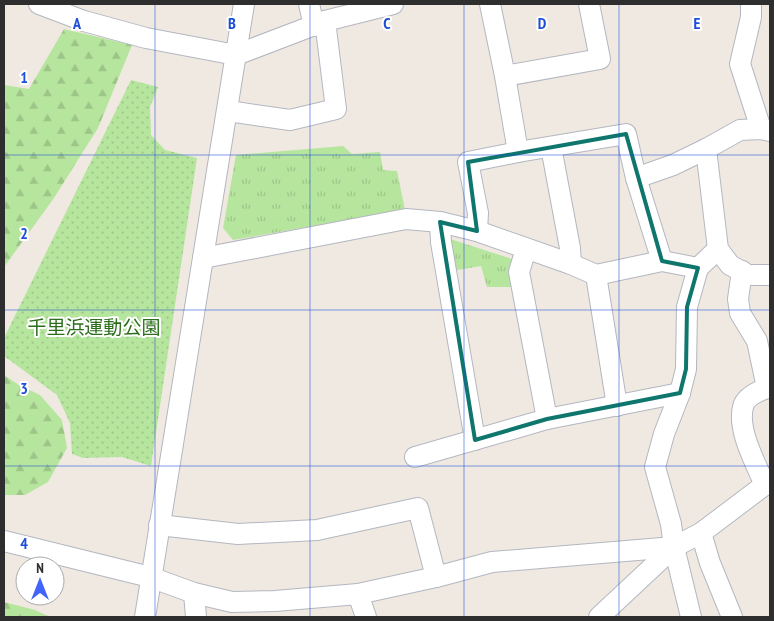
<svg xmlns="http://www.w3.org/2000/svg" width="774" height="621" font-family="'PT Sans Narrow','Noto Sans JP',sans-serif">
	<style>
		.grass { fill: url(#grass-tufts) }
		.forest { fill: url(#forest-firs) }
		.park { fill: url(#park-dots) }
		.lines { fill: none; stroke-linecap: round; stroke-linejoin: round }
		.minor-casing { stroke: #b4b7c1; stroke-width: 22 }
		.minor { stroke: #fff; stroke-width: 20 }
		.marked { fill: none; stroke: #0f766e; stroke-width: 4; stroke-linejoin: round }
		.grid { fill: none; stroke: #1d4ed8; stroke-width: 1; stroke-opacity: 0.55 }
		.labels { text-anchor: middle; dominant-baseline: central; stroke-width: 4; stroke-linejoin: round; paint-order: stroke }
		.park-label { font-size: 19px; fill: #2c6e1b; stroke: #fff }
		.grid-label { font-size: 16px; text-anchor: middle; font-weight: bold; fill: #1d4ed8; stroke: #fff; stroke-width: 4; stroke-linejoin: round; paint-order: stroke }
	</style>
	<defs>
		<pattern id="grass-tufts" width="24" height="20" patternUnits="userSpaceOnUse" patternTransform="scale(1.25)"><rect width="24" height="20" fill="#b6e59e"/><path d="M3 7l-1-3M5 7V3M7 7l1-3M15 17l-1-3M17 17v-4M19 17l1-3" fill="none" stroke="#9dc588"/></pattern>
		<pattern id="forest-firs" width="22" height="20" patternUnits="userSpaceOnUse" patternTransform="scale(1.25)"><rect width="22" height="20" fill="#b6e59e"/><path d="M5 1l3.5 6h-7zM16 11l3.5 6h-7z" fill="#9dc588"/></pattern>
		<pattern id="park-dots" width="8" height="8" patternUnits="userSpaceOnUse" patternTransform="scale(1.25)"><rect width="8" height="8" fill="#b6e59e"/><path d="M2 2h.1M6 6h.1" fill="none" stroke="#9dc588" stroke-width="1.8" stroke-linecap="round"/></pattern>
	</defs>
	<rect width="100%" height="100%" fill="#efe9e1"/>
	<g class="grass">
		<path d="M 343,146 L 352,154 L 380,152 L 383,170 L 397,171 L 405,210 L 233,240 L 223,228 L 236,155 Z"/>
		<path d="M 447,238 L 512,259 L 512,287 L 487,287 L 481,266 L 452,271 Z"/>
	</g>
	<g class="forest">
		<path d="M 64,29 L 132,45 L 98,128 L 54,198 L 4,267 L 4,85 L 29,89 Z"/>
		<path d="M 4,375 L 19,385 L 40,395 L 62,420 L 67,448 L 48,482 L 25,495 L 4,495 Z"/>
		<path d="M 4,602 L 35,610 L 50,617 L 4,617 Z"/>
	</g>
	<path class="park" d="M 131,80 L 158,87 L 150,107 L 151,135 L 165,150 L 197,158 L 151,466 L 122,457 L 83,458 L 72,454 L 70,423 L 57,395 L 4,356 L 4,338 Z"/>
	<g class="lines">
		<defs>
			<g id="minor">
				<path d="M 39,4 L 84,21 L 146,38 L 236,55 L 325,21 L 393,4"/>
				<path d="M 309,4 L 314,26"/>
				<path d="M 490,4 L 505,76 L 518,152"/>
				<path d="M 751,4 L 751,17 L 740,64 L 761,129"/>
				<path d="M 505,76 L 600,59 L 589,4"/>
				<path d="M 228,111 L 290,120 L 336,109 L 325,21"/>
				<path d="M 551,147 L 570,248 L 571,264"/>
				<path d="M 706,149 L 718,249 L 730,265 L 748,275 L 770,275"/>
				<path d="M 636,178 L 673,165 L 706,149 L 740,130 L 761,129 L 770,131"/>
				<path d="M 440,222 L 441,242 L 475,440"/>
				<path d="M 477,231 L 478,213 L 468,162 L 518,152 L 626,134 L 636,178 L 662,261"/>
				<path d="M 526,249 L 519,272 L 547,419"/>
				<path d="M 203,258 L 406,219 L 440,222 L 477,231 L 571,264 L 596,275 L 662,261 L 698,268"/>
				<path d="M 742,271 L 738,299 L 740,313 L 757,341 L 767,388"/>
				<path d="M 596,275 L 617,406"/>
				<path d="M 415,457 L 547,419 L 680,393"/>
				<path d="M 765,485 C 756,464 737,430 743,407 C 745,396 761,390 770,387"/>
				<path d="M 159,525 L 238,534 L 317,530 L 418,508 L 436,577"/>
				<path d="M 701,533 L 710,563 L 732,617"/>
				<path d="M 4,541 L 150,577 L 194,593 L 232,602 L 275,601 L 358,594 L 436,577 L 492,562 L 674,547"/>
				<path d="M 194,593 L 196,617"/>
				<path d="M 358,594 L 366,617"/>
				<path d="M 145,617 L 244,4"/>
				<path d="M 599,617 L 674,547 L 701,533 L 770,481"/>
				<path d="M 691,617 L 674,547 L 671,524 L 655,467 L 664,434 L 680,393 L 686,369 L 687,307 L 698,268 L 718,249"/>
			</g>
		</defs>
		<use href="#minor" class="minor-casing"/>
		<use href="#minor" class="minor"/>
	</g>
	<path class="marked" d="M 626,134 L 662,261 L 698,268 L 687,307 L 686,369 L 680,393 L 547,419 L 475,440 L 440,222 L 477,231 L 468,162 Z"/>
	<path class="grid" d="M 155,4 L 155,617M 310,4 L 310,617M 464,4 L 464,617M 619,4 L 619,617M 4,155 L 770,155M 4,310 L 770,310M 4,466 L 770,466"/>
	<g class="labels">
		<g class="park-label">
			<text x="94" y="327">千里浜運動公園</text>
		</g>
	</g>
	<g class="grid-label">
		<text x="77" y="29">A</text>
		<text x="232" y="29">B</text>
		<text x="387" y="29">C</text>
		<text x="542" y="29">D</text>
		<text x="697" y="29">E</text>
		<text x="24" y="83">1</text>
		<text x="24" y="239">2</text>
		<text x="24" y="394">3</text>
		<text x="24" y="549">4</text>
	</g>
	<rect width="774" height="621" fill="none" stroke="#2e2e2e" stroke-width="10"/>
	<g transform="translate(40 581)"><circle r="24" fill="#ffffff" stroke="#ababab"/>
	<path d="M0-4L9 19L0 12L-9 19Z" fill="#4264fb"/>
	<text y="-8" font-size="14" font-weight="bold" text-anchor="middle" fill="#2e2e2e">N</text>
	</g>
</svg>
